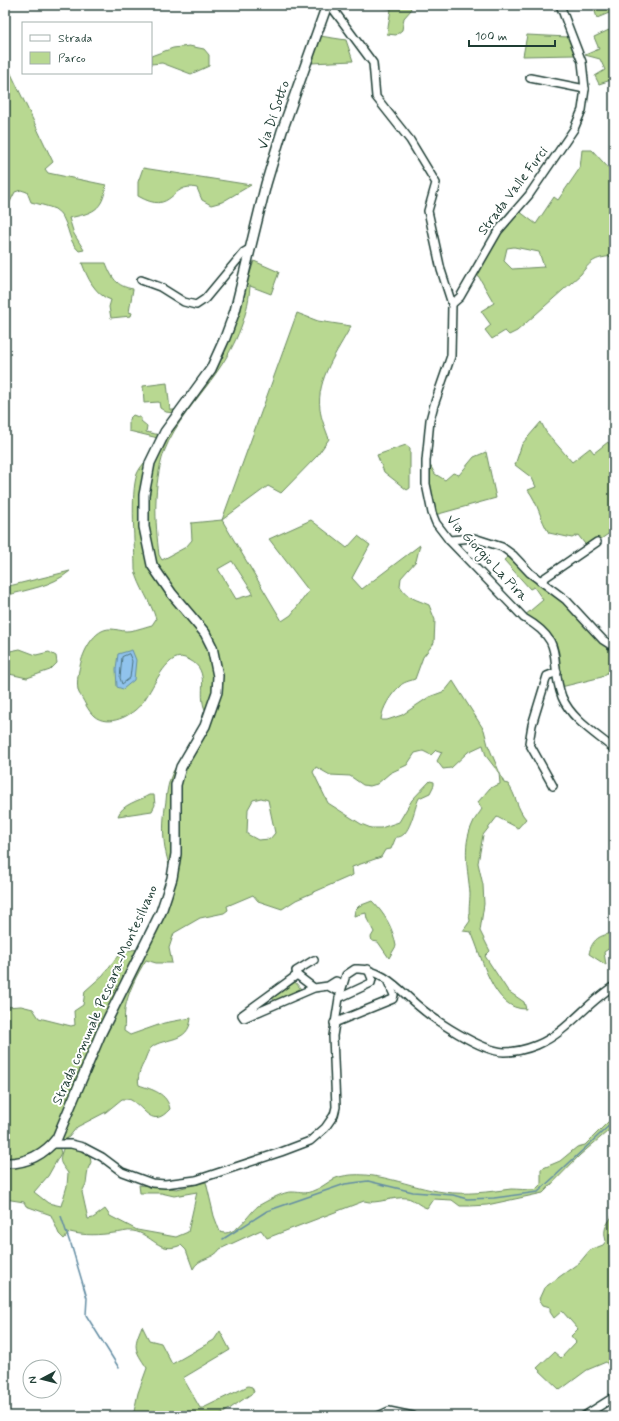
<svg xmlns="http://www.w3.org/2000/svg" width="619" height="1421" font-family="Mynerve,sans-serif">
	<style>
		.green { fill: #b8d891; stroke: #6c8a62; fill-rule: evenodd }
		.water { fill: #90c3ed; stroke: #638da3 }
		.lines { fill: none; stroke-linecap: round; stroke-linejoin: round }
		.shore { stroke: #4c737e; stroke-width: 1 }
		.stream { stroke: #638da3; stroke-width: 1.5 }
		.street-casing { stroke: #1f3d34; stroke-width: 10 }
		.secondary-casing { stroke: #1f3d34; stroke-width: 12 }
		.street { stroke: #fff; stroke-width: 7 }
		.secondary { stroke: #fff; stroke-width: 9 }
		.labels { text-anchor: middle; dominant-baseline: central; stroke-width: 4; stroke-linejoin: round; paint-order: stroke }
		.street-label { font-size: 14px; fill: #1f3d34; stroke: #fff }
	</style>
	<rect width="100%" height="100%" fill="#fff"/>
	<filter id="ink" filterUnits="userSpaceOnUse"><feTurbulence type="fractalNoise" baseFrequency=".025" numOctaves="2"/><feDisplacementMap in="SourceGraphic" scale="8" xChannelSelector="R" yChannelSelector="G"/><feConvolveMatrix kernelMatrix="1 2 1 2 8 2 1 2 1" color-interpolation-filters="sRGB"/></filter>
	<g filter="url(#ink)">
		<g class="green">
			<path d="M 374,5 L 410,5 L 411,10 L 404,18 L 402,30 L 396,35 L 387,34 L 391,9 Z"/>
			<path d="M 593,5 L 614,5 L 614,11 L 597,18 Z"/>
			<path d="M 609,30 L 614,40 L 614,79 L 599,84 L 595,76 L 605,70 L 600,59 L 585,55 L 599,49 L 594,37 Z"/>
			<path d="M 527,35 L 568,37 L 575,55 L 523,56 Z"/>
			<path d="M 320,36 L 346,40 L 353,61 L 311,63 Z"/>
			<path d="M 189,46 L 204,49 L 209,55 L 209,66 L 191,74 L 162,63 L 151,64 L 151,56 L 173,48 Z"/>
			<path d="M 5,61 L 53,162 L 45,169 L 48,173 L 106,185 C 103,211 92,213 69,218 L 74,234 L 84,250 L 79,251 C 66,240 70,218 55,209 C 48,206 38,204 31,202 L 27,192 L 21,190 L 15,192 L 10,202 L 5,202 Z"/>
			<path d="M 582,150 L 592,150 L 614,174 L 614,256 C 596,258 592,259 581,274 L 517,331 L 509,335 L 505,331 L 492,339 L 485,330 L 491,325 L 481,311 L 494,303 L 476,272 L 497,236 L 519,211 L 536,224 L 554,197 L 558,200 L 580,168 ZM 514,247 L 539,252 L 544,267 L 512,269 L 504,261 L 507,248 Z"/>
			<path d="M 143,168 L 251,185 L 222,202 L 211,205 L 202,200 L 197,188 C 170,181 174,217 138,196 L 138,182 Z"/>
			<path d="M 254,261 L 279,272 L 271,294 L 250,286 C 248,319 233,350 214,376 C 197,400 175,423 164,452 C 153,485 155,521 159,555 L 162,560 L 186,547 L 192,540 L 191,523 L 222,520 L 297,313 L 318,321 L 351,326 C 338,351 316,379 320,409 C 321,419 326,430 329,439 L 317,456 L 281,493 L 268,486 L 222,520 L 282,621 L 291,615 L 309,591 L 269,539 L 311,520 L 347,548 L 358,536 L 370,545 L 352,578 L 362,589 L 420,545 L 416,561 L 401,578 L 400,586 C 408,599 416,599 429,605 L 435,620 L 434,643 L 423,657 L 415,679 C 410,681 403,682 400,686 C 391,694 382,708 381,720 L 387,720 L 402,715 L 429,697 L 445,691 L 453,681 L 484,730 L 488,745 L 504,783 L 508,784 C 516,795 517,809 526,819 L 518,828 L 497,817 L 483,835 L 478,863 L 483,885 L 484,904 L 480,931 L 490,951 L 485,956 L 508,991 L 524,1002 L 526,1009 C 492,1010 482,955 471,932 L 463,931 L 470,921 C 468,911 470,902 470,893 C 468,870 462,847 472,825 C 474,819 479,814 482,809 L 478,802 L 490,788 L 500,784 L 499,773 L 486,756 L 483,745 L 468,752 L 451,768 L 443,769 L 437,761 L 442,752 L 436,750 L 431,755 L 423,751 L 415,753 L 407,765 L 390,773 L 377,784 L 370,786 L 363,785 L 350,776 L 330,775 L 316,767 L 313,772 L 328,803 L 361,824 L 371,828 L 381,828 L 399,822 L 412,800 L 430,781 L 434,782 L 434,785 L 430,793 L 419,798 C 414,808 410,839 396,837 L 391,849 L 385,850 L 381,857 L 352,867 L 353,875 L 296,900 L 282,909 L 258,901 L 253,895 L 227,906 L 228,910 L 224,913 L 200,918 L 174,933 L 169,948 L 172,963 L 156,963 L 146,960 C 137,974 128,992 125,1009 C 124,1016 125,1024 124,1031 L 130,1035 L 164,1023 L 191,1018 C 189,1044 164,1037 152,1047 C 147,1051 146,1058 143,1064 C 140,1070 137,1077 139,1085 C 153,1090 167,1093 170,1109 C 152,1129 146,1109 131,1100 C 129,1099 125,1099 122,1099 L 106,1112 L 77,1127 L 69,1137 L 61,1142 L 21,1160 L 5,1160 L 5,1007 L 21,1006 L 33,1009 L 39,1018 L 71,1026 L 75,1025 L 74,1011 L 83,1005 L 85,991 L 103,975 L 116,958 L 130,950 L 144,949 L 166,910 L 176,883 C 163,853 161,833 166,801 C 167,788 170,773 179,763 C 182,760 188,758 193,756 L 211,717 C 209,714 205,711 204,707 C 198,689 212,668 185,658 C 166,651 152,692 142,703 C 132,716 108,728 94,716 C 88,711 83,699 79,693 C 76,686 78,673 80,666 C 83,652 94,628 111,629 C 116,629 121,631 126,631 C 134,631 144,627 152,625 L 156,619 C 151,602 139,587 135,570 C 135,545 130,495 137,474 C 141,464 152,455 160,449 L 233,325 ZM 232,561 L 253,593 L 253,594 L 236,599 L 218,569 ZM 261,798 L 268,800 L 275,833 L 270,839 L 258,840 L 247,834 L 248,809 L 253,800 Z"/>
			<path d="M 82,263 L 106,263 C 112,278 116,286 133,289 L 129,312 L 132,313 L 131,316 L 111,318 L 109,307 L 111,300 C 95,295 87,277 82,263 Z"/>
			<path d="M 167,383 L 170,410 L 176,410 L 174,413 L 166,412 L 160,408 L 159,402 L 144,403 L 143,386 Z"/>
			<path d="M 133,415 L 141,418 L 141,421 L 147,426 L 146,432 L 160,435 L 158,438 L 129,431 L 129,419 Z"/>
			<path d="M 541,422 L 546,432 L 572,462 L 590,448 L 594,453 L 608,442 L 611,447 L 614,446 L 614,530 L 588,548 L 578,535 L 572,538 L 549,533 C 540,519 538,503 528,490 L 536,487 L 532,478 L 515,465 L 522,444 Z"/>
			<path d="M 406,445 L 410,448 L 410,488 L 407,490 L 384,472 L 377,455 Z"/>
			<path d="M 486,452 L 496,498 L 435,515 L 429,491 L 429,463 L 435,474 L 445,480 L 453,473 L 459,475 L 474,457 Z"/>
			<path d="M 508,557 L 550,593 L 564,603 L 607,647 L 614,651 L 614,667 L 602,677 L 561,687 L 554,643 L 524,616 L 543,600 L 534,587 L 530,589 L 504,560 Z"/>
			<path d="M 70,571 C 51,587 28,589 5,596 L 5,587 Z"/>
			<path d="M 20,649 L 36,655 L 49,652 L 56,656 L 57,663 L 50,670 L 27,678 L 5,673 L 5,652 Z"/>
			<path d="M 149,795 L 154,795 L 155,805 L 152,811 L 118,816 C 122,804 139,801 149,795 Z"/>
			<path d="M 372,901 C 385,914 393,928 396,946 L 389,958 L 378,942 L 372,941 L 371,937 L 374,932 L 367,919 L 366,913 L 354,916 L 355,910 L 359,906 Z"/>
			<path d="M 614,933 L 614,945 L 604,952 L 606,965 L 589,954 C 592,939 600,935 614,933 Z"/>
			<path d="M 295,982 L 301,989 L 274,1001 L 272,997 Z"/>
			<path d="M 614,1116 L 614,1126 L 580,1155 L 543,1193 L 487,1205 L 470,1206 L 460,1206 L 452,1200 L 433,1199 L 427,1208 C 419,1206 414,1199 407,1198 C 393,1196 377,1205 364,1201 L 267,1238 L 261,1230 L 220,1249 C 213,1260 199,1257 193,1269 L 186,1250 L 181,1245 C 159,1255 152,1234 133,1231 C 127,1230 120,1233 114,1233 C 99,1235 85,1236 70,1232 L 64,1239 L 59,1234 L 51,1215 L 26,1206 L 24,1202 L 5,1199 L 5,1167 L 25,1166 L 33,1163 L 59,1146 L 61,1153 L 48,1176 L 34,1192 L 48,1203 L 61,1206 L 67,1186 L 68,1173 C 58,1160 59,1161 64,1146 L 85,1151 L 90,1157 L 91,1162 L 88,1169 L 86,1184 L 82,1192 L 88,1219 L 93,1218 L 105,1209 L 110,1216 L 137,1230 L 176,1237 L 188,1232 L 197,1192 L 174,1196 L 161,1193 L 140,1193 L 139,1185 L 177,1189 L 206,1182 L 214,1216 L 220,1232 C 236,1238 248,1214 258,1206 C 265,1202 284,1191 292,1192 C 302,1192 304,1195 315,1190 C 323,1187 331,1179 339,1177 C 373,1168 410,1188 444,1192 C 466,1195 488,1192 511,1189 C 518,1189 527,1190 535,1190 L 541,1184 L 541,1169 L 560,1161 L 577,1147 L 585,1145 Z"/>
			<path d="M 614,1213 L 614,1374 L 606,1362 L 587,1370 L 560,1390 L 537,1368 L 554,1352 L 561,1358 L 576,1342 L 571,1336 L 578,1329 L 562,1311 L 554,1318 L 550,1312 L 550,1307 L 543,1305 L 539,1299 L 544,1288 L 580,1262 L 590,1250 L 603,1245 L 606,1241 C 602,1227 608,1224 614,1213 Z"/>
			<path d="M 142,1326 L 149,1340 L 161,1343 L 172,1364 L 214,1340 L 220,1331 L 230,1350 L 183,1378 L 200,1408 L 203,1408 L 248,1386 L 252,1387 L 254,1392 L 219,1416 L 133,1416 L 138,1393 L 147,1368 C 134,1349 133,1347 142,1326 Z"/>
		</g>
		<path class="water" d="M 132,650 L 136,660 L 134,680 L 123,689 L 117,687 L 116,669 L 118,654 Z"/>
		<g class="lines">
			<path class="shore" d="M 129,654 L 132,661 L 130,678 L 122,684 L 120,678 L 122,657 Z"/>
			<g class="stream">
				<path d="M 61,1216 L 70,1243"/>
				<path d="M 223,1239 L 267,1211 L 345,1184 L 368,1181 L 413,1192 L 453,1195 L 467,1199 L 494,1198 L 538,1192 L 614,1121"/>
				<path d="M 71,1244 L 87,1298 L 86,1315 L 119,1368"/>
			</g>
			<defs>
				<g id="street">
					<path d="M 330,5 L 373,63 L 376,97 L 410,140 L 436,183 L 428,211 L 441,270 L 452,304 L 451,356 L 434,405 L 430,420 L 426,461 L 426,484 L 432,513 L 436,523 L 449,540 L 524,618 C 568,643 548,660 562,697 C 571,719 596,734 614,749"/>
					<path d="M 530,78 L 585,89"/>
					<path d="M 141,280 L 160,287 L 184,302 L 196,305 L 205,299 L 244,252 L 251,248"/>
					<path d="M 452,304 L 460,297 L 498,231 L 529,195 L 574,129 L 582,110 L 585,89 L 582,62 L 560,5"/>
					<path d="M 449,540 L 474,538 L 502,547 L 513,555 L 530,573 L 566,600 L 603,640 L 614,647"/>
					<path d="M 540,581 L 597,542"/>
					<path d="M 553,786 L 529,743 L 532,725 L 547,676 L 557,672"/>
					<path d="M 297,975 L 296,971 L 314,960"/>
					<path d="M 314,988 L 297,975 L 242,1015 L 244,1018 L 314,988 L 328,986 L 336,981 L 343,984 L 335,990 L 328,986"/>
					<path d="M 339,998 L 371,983 L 372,979 L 368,969"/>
					<path d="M 334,1023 L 393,999 L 394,995 L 388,982"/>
					<path d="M 53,1144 L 71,1144 L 83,1147 L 102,1157 L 122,1172 L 152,1183 L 165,1184 L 196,1180 L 281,1152 L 310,1141 L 325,1128 L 334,1115 L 336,1107 L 333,1036 L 339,998 L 346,975 L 355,969 C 380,967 399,989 416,1004 C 434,1020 481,1051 504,1052 C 515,1052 527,1049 537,1045 C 568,1032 586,1003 614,986"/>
					<path d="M 378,1416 L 389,1411 L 413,1416"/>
					<path d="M 584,1416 L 614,1397"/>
				</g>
				<path id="secondary" d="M 5,1163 C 26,1164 45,1154 57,1138 L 101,1033 L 161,912 L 167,894 L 172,878 L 176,854 L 176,785 L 181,767 L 205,726 L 217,692 L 218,676 L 212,647 L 205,633 L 172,594 L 152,565 L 144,527 L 144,495 L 150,463 L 165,432 L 211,369 L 225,338 L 235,311 L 266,184 L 282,131 L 327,5"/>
			</defs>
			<use href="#street" class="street-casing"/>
			<use href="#secondary" class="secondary-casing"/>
			<use href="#street" class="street"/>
			<use href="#secondary" class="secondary"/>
		</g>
	</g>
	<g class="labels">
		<g class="street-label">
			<text transform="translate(274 115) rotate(-71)">Via Di Sotto</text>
			<text transform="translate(513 191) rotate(-53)">Strada Valle Furci</text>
			<text transform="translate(487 558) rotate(47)">Via Giorgio La Pira</text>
			<text transform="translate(105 995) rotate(-66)">Strada comunale Pescara-Montesilvano</text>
		</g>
	</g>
	<rect width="619" height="1421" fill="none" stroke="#fff" stroke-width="20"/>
	<rect x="10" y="10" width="599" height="1401" fill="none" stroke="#1f3d34" stroke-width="1.5" filter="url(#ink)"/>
	<rect x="22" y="22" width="130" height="52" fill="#ffffff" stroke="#a5b1ae"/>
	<rect x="30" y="35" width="20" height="6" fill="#ffffff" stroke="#a5b1ae"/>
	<text x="58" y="42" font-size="12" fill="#1f3d34">Strada</text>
	<rect x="30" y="52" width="20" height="12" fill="#b8d891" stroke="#a5b1ae"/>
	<text x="58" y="62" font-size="12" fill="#1f3d34">Parco</text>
	<g transform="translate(42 1379) rotate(263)"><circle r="19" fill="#ffffff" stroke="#a5b1ae"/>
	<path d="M0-3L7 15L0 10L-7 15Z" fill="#1f3d34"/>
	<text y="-6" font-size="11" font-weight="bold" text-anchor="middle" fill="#1f3d34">N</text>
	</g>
	<path d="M469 40v6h86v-6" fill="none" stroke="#1f3d34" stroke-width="2"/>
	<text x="475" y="40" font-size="12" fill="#1f3d34" stroke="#ffffff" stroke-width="3" paint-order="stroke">100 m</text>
</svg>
